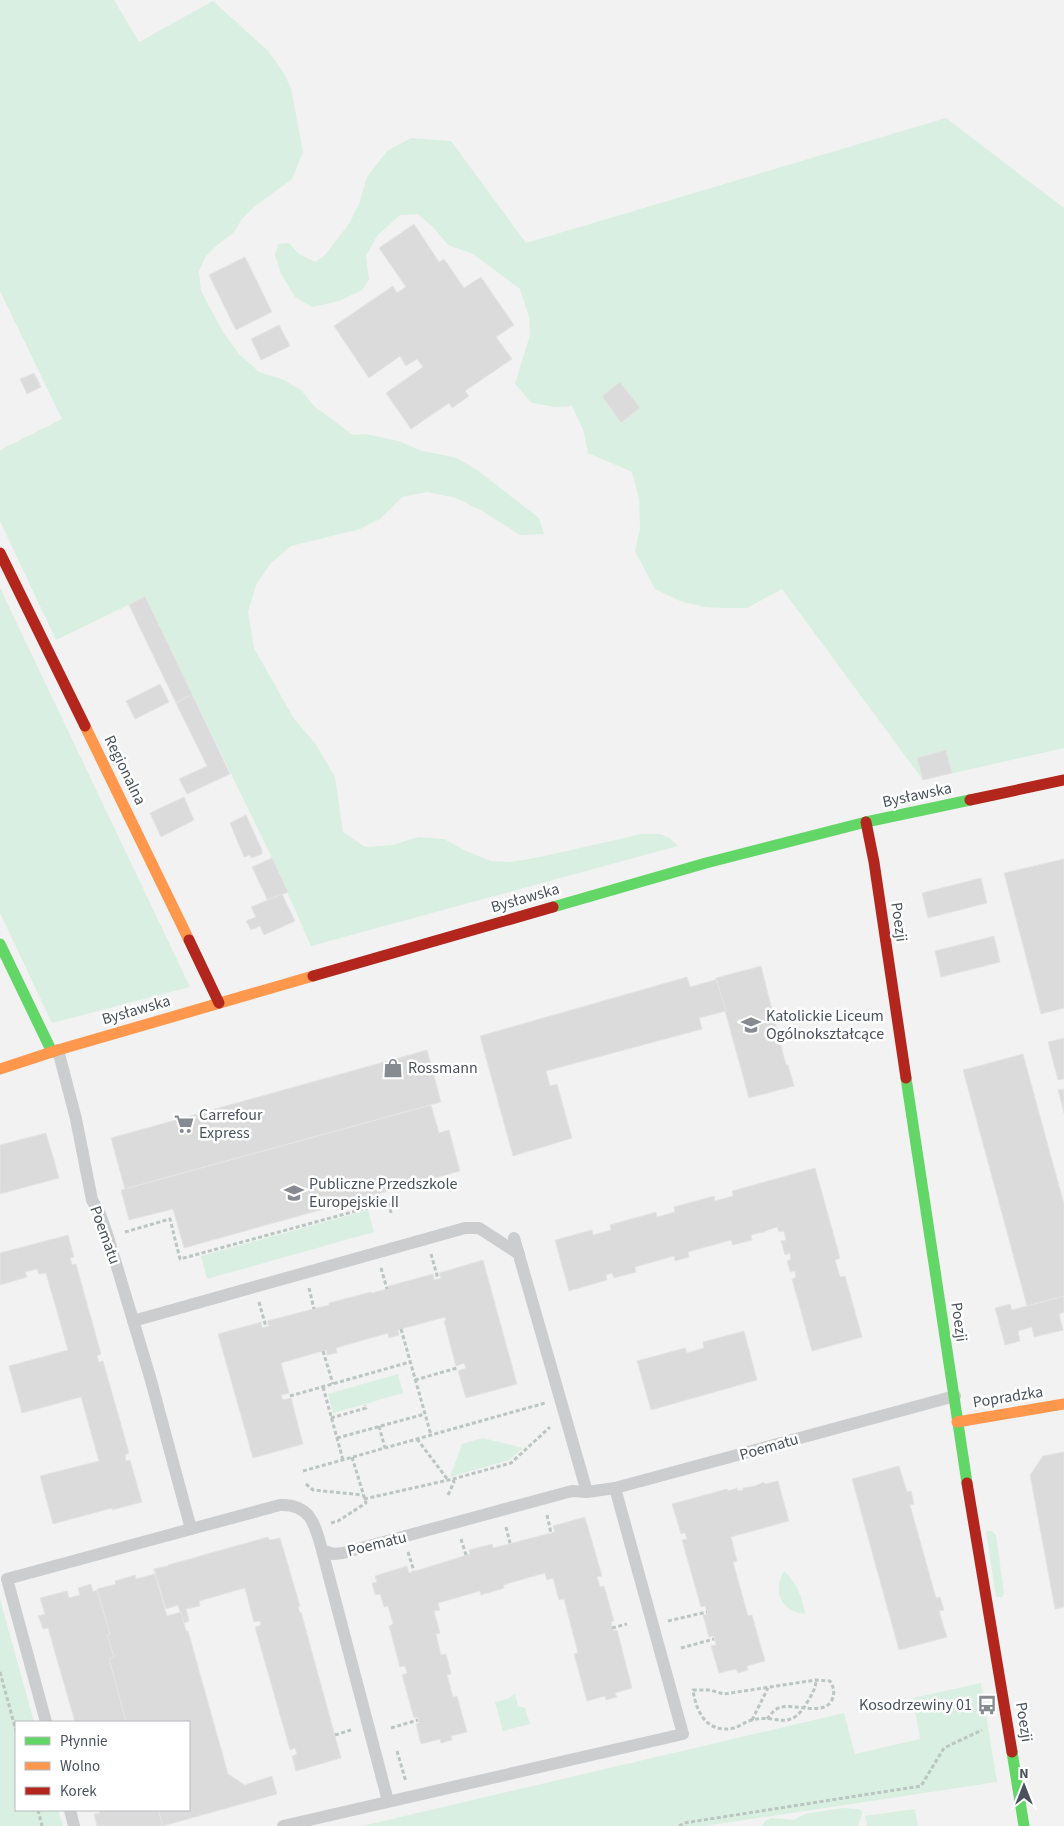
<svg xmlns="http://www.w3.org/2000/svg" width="1064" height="1826" font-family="'Source Sans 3',sans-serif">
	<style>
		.green { fill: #d9efe2 }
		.building { fill: #dbdbdc; stroke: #e4e4e5 }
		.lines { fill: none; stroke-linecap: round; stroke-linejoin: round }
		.path { stroke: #bbc5c2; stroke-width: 3; stroke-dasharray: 4 2.5; stroke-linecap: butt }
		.lane { stroke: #cccdcf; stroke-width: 12 }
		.fast { stroke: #63d668; stroke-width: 11 }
		.slow { stroke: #ff974d; stroke-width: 11 }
		.jam { stroke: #b3261e; stroke-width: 11 }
		.labels { text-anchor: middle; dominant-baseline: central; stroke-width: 5; stroke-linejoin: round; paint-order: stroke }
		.street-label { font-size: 16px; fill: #4a535d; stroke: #fff }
		.poi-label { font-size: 16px; fill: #4a535d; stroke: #fff; text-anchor: start }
	</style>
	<rect width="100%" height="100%" fill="#f2f2f2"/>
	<g class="green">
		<path d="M 0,0 L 114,0 L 139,42 L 213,1 L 268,51 L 282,70 L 291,88 L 303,152 L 292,179 L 255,206 L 242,219 L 234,232 L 215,247 L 206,256 L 199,271 L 201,291 L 223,332 L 239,354 L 259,372 L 282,379 L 301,390 L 314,406 L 353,435 L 365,434 L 399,441 L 419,450 L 457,458 L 477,470 L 539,518 L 544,534 L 520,535 L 484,512 L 456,498 L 427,492 L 402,497 L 380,519 L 360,529 L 291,546 L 271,563 L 256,585 L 248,612 L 254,648 L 294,719 L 315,743 L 335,777 L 343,832 L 365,847 L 393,845 L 418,837 L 444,839 L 466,851 L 491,861 L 511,862 L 540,857 L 642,834 L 660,834 L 670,838 L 678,846 L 311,946 L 272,858 L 145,597 L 56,640 L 0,521 L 0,450 L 62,419 L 0,291 Z"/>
		<path d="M 946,118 L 1064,208 L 1064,748 L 923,780 L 782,589 L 747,608 L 722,608 L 704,607 L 680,601 L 655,589 L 635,551 L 640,529 L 639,499 L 632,472 L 588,453 L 583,429 L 572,406 L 556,407 L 532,403 L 515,384 L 530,335 L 529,317 L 520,289 L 473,254 L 448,245 L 434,228 L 418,214 L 400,215 L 377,236 L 366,256 L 369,280 L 362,290 L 339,301 L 312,307 L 295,297 L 280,272 L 275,255 L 278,244 L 289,243 L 299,254 L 315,262 L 324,256 L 349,224 L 359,204 L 367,177 L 387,151 L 411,138 L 451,141 L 526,243 Z"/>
		<path d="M 0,588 L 190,987 L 52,1023 L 0,913 Z"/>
		<path d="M 368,1210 L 374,1232 L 207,1279 L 201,1256 Z"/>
		<path d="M 398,1374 L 403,1393 L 333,1413 L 328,1394 Z"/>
		<path d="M 483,1438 L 523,1448 L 509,1460 L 450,1477 L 462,1444 Z"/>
		<path d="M 986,1531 L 992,1531 L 996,1535 L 1004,1593 L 1002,1597 L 996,1597 Z"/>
		<path d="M 784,1571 C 797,1584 802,1596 805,1614 C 781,1611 772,1592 784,1571 Z"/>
		<path d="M 0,1599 L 34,1722 L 16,1722 L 16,1810 L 58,1810 L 63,1826 L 0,1826 Z"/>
		<path d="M 981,1683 L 997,1782 L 705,1826 L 362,1826 L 844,1713 L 855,1754 L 920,1739 L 913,1698 Z"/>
		<path d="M 515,1694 L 518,1706 L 525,1708 L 530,1724 L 503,1731 L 495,1702 L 507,1699 Z"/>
		<path d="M 842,1808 L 858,1809 L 862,1811 L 862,1814 L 858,1826 L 762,1826 L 765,1821 L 771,1818 L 794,1820 L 805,1814 Z"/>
		<path d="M 915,1809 L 918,1826 L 867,1826 L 865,1816 Z"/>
	</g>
	<g class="building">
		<path d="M 414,224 L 439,262 L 444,259 L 464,288 L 481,277 L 514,325 L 496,337 L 512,359 L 465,391 L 469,396 L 452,408 L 449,403 L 411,429 L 386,393 L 423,367 L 417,359 L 406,366 L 400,356 L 369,378 L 334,326 L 393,286 L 397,293 L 406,287 L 379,248 Z"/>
		<path d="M 245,257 L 272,312 L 236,330 L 209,275 Z"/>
		<path d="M 279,325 L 290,346 L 261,360 L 251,339 Z"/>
		<path d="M 34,373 L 41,387 L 27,394 L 20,379 Z"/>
		<path d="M 620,382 L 640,408 L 621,423 L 602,396 Z"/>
		<path d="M 145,596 L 192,694 L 176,703 L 129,605 Z"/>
		<path d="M 160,684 L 169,702 L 135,719 L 126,701 Z"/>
		<path d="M 192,694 L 230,774 L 187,794 L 179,779 L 207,766 L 176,703 Z"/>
		<path d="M 946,750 L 952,773 L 923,780 L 917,758 Z"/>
		<path d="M 184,797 L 194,820 L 161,837 L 150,813 Z"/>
		<path d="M 246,815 L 262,850 L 262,854 L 251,858 L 250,855 L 244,857 L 230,823 Z"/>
		<path d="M 272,858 L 288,892 L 268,901 L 252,867 Z"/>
		<path d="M 1064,859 L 1064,1008 L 1041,1014 L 1004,873 Z"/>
		<path d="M 981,878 L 987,903 L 928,918 L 922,893 Z"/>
		<path d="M 282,894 L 295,921 L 264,935 L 260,926 L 251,930 L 246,921 L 256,917 L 251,907 Z"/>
		<path d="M 994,936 L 1000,962 L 941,977 L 935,951 Z"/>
		<path d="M 761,966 L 786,1065 L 788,1065 L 794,1086 L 749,1098 L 716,978 Z"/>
		<path d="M 687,977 L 690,987 L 715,980 L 716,978 L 726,1011 L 699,1018 L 702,1029 L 546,1071 L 550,1086 L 557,1084 L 572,1138 L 513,1156 L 480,1036 Z"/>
		<path d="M 1064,1038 L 1064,1079 L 1058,1080 L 1048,1042 Z"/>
		<path d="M 427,1050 L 441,1102 L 125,1189 L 111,1138 Z"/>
		<path d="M 1023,1054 L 1064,1204 L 1064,1296 L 1027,1306 L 963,1070 Z"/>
		<path d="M 1064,1089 L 1064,1113 L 1058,1090 Z"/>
		<path d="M 431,1105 L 439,1133 L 449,1130 L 460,1171 L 184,1248 L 173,1209 L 129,1220 L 121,1190 Z"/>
		<path d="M 46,1133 L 59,1178 L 0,1194 L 0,1145 Z"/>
		<path d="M 815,1168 L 840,1258 L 835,1260 L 840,1277 L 845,1276 L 862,1337 L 812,1351 L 792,1279 L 796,1277 L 795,1271 L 790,1272 L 787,1261 L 791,1259 L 790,1253 L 785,1255 L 781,1241 L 786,1240 L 784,1231 L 779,1232 L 777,1227 L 765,1231 L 764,1233 L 763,1232 L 751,1235 L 752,1240 L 733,1245 L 731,1240 L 688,1252 L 689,1257 L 675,1261 L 674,1256 L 635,1267 L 636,1272 L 614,1278 L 612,1273 L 606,1275 L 607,1280 L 569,1291 L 555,1240 L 592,1230 L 593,1235 L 611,1230 L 610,1225 L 656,1212 L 657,1217 L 675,1212 L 674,1207 L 714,1196 L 715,1201 L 733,1196 L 732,1191 Z"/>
		<path d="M 68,1235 L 74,1257 L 70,1258 L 72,1265 L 76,1264 L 101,1354 L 97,1356 L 99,1362 L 103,1361 L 129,1453 L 125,1455 L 126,1461 L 130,1460 L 142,1502 L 112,1510 L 112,1508 L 53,1524 L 40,1476 L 99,1461 L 81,1397 L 22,1413 L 9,1366 L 68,1350 L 46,1273 L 39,1274 L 37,1269 L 25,1272 L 27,1277 L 0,1285 L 0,1253 Z"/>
		<path d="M 483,1260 L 517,1384 L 466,1398 L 458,1371 L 466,1368 L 464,1363 L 456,1366 L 444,1321 L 446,1320 L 445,1317 L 401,1329 L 398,1330 L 399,1335 L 389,1338 L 388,1333 L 336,1348 L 337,1353 L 327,1355 L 326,1350 L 281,1363 L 289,1393 L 281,1395 L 282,1398 L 283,1400 L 291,1398 L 303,1444 L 253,1458 L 218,1334 L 261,1322 L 262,1328 L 269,1326 L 267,1321 L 329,1305 L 329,1303 L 371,1292 L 372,1293 L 387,1289 L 389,1286 L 433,1274 L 434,1280 L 438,1279 L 441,1278 L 439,1273 Z"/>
		<path d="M 1064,1296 L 1064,1312 L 1059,1314 L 1063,1330 L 1034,1337 L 1032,1327 L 1018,1331 L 1020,1341 L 1005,1345 L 995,1308 L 1010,1304 L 1012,1310 Z"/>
		<path d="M 744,1331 L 757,1380 L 651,1410 L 637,1361 L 685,1348 L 687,1353 L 704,1348 L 703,1342 Z"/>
		<path d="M 1064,1452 L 1064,1607 L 1055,1609 L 1030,1475 L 1043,1456 Z"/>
		<path d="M 899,1466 L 907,1492 L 911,1491 L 914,1504 L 910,1505 L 936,1598 L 940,1597 L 944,1610 L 939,1611 L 947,1637 L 899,1650 L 852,1479 Z"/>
		<path d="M 778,1481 L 789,1521 L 731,1537 L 737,1561 L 733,1562 L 748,1616 L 752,1615 L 765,1661 L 747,1666 L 748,1670 L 738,1673 L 736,1669 L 719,1673 L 711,1646 L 716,1645 L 714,1636 L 709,1637 L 703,1615 L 708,1614 L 705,1606 L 701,1607 L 682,1540 L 687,1539 L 685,1533 L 681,1534 L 672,1504 L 727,1489 L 728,1491 L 737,1488 L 738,1491 L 743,1490 L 743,1488 L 755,1486 L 764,1482 L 765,1484 Z"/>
		<path d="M 585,1517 L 602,1576 L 597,1577 L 600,1587 L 604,1586 L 614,1621 L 611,1622 L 613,1631 L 617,1630 L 632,1688 L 615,1693 L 617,1697 L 606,1700 L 605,1696 L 587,1701 L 574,1654 L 578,1653 L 564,1599 L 559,1600 L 553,1578 L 547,1580 L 545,1573 L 503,1585 L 504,1588 L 481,1595 L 480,1591 L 438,1603 L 440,1610 L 434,1611 L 440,1633 L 436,1634 L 441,1655 L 446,1654 L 451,1674 L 447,1675 L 453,1697 L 457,1696 L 467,1732 L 451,1736 L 452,1740 L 441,1743 L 440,1739 L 421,1744 L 416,1724 L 419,1723 L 418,1717 L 414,1718 L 402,1675 L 407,1673 L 405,1666 L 400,1667 L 389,1626 L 393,1624 L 388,1606 L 384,1607 L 380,1594 L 375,1595 L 372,1583 L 377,1582 L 375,1576 L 407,1566 L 409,1573 L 470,1554 L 469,1550 L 492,1544 L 493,1548 L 551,1533 L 555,1532 L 553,1526 Z"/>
		<path d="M 268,1537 L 269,1540 L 280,1538 L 300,1606 L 298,1607 L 300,1613 L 301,1612 L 341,1758 L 296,1771 L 292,1756 L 297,1754 L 295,1748 L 290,1750 L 255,1627 L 261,1625 L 260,1621 L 254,1622 L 245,1588 L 199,1601 L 200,1606 L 186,1609 L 189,1621 L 184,1623 L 178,1605 L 166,1609 L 154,1569 L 168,1566 L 168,1565 Z"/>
		<path d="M 155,1574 L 167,1616 L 181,1612 L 186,1631 L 188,1631 L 228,1774 L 245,1785 L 272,1776 L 277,1794 L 163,1826 L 158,1810 L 189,1810 L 189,1722 L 126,1722 L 109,1659 L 114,1657 L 107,1635 L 110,1634 L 97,1589 L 116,1584 L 115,1581 L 135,1575 L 136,1579 Z"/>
		<path d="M 91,1584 L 93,1592 L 97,1590 L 110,1634 L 107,1635 L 114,1657 L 109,1659 L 126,1722 L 75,1722 L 48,1628 L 43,1629 L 39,1618 L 38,1616 L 45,1614 L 40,1598 L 67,1591 L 69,1598 L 80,1595 L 78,1588 Z"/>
		<path d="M 99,1810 L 158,1810 L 163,1826 L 97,1826 L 94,1814 L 100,1813 Z"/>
	</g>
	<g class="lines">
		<g class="path">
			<path d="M 125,1232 L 170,1219 L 180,1259 L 389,1202 L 391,1213"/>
			<path d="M 431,1254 L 438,1279"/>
			<path d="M 381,1268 L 387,1289"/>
			<path d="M 309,1288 L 314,1309"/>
			<path d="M 259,1302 L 266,1327"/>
			<path d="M 401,1329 L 431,1435"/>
			<path d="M 323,1351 L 333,1384"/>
			<path d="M 415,1380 L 457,1368"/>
			<path d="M 323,1387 L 343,1460"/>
			<path d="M 290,1396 L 410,1362"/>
			<path d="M 331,1418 L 366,1408 L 365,1405"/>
			<path d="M 379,1426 L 385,1448"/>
			<path d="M 337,1438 L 425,1414"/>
			<path d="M 417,1439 L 448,1480"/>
			<path d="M 303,1471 L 545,1403"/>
			<path d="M 306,1484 L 313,1490 L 363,1495"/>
			<path d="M 448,1495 L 454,1482 L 453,1479"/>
			<path d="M 364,1499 L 453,1479 L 511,1463 L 550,1427"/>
			<path d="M 547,1515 L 551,1533"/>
			<path d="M 331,1523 L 338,1521 L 366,1503 L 352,1457"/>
			<path d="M 506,1527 L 510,1543"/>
			<path d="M 461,1539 L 466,1555"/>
			<path d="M 408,1552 L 414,1571"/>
			<path d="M 668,1621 L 707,1612"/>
			<path d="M 612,1628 L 627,1624"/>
			<path d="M 681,1648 L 714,1639"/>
			<path d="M 0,1672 L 16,1731"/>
			<path d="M 767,1719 C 771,1714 775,1708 782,1707 C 796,1704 824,1716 832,1700 C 835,1692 834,1688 830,1681 L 816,1680 L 724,1694 L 710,1690 L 693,1690 C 696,1712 707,1734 734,1728 C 740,1726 745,1722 752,1720 C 778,1713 789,1734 808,1701 C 812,1694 816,1688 816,1680"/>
			<path d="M 752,1720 L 768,1688"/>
			<path d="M 391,1728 L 418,1720"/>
			<path d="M 335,1735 L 351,1730"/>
			<path d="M 397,1751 L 406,1782"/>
			<path d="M 38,1810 L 42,1826"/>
			<path d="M 679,1826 L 684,1823 L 921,1786 L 944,1748 L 982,1730"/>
		</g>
		<g class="lane">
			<path d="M 58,1050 L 76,1119 L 92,1200 L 100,1214 L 108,1237 L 150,1377 L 191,1529 L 280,1505 C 311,1504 315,1525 322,1550 L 333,1554 L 343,1553 L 572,1491 L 587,1492 L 615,1488 L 955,1396"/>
			<path d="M 514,1238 L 587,1492"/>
			<path d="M 133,1321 L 465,1228 L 479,1228 L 519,1254"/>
			<path d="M 322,1550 L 388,1801"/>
			<path d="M 46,1722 L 7,1579 L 191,1529"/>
			<path d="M 70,1810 L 74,1826"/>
			<path d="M 283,1826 L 683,1734 L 615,1488"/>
		</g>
		<g class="fast">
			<path d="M 553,907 L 706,863 L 866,822 L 970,800"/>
			<path d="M 0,944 L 52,1052"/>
			<path d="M 906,1078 L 967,1483"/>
			<path d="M 1012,1752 L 1024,1826"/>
		</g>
		<g class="slow">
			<path d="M 85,726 L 189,940"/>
			<path d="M 0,1069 L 58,1050 L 313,976"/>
			<path d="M 957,1422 L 1064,1404"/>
		</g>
		<g class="jam">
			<path d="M 0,553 L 85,726"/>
			<path d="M 970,800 L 1064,780"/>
			<path d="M 866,822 L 874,862 L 906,1078"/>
			<path d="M 189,940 L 219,1003"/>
			<path d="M 313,976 L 553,907"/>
			<path d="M 967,1483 L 1012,1752"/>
		</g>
	</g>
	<defs>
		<symbol id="school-bare" viewBox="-9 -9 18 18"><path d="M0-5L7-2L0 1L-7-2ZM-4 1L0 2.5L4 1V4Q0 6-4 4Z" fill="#858b91" stroke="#fff" stroke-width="2.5" paint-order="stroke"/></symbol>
		<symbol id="shop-bare" viewBox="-9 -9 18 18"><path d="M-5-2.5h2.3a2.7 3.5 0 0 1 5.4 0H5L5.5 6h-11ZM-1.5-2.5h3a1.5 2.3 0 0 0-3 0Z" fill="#858b91" stroke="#fff" stroke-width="2.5" paint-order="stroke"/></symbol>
		<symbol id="supermarket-bare" viewBox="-9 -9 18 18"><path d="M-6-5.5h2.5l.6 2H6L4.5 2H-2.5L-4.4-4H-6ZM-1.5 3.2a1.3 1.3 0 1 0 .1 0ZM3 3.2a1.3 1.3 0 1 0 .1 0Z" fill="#858b91" stroke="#fff" stroke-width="2.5" paint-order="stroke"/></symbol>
		<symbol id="bus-bare" viewBox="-9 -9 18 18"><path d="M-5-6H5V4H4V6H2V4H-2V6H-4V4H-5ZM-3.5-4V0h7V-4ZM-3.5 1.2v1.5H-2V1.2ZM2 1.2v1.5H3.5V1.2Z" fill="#858b91" stroke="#fff" stroke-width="2.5" paint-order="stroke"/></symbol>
	</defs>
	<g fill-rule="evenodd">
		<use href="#school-bare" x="737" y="1011" width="28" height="28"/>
		<use href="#shop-bare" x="379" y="1054" width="28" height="28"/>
		<use href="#supermarket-bare" x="170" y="1110" width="28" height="28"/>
		<use href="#school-bare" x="280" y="1179" width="28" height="28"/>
		<use href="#bus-bare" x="973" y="1691" width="28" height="28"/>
	</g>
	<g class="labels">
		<g class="street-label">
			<text transform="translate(125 770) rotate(64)">Regionalna</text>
			<text transform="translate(917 795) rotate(-12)">Bysławska</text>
			<text transform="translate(525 898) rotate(-16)">Bysławska</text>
			<text transform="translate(899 922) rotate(82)">Poezji</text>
			<text transform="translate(136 1010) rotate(-16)">Bysławska</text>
			<text transform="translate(105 1235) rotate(70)">Poematu</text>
			<text transform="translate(959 1322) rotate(82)">Poezji</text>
			<text transform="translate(1008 1397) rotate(-9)">Popradzka</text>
			<text transform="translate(769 1447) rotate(-16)">Poematu</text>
			<text transform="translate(377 1544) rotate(-14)">Poematu</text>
			<text transform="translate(1024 1722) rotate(81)">Poezji</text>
		</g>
		<g class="poi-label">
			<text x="766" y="1016">Katolickie Liceum<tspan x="766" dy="18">Ogólnokształcące</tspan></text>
			<text x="408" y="1068">Rossmann</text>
			<text x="199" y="1115">Carrefour<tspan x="199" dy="18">Express</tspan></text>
			<text x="309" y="1184">Publiczne Przedszkole<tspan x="309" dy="18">Europejskie II</tspan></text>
			<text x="972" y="1705" text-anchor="end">Kosodrzewiny 01</text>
		</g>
	</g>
	<rect x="15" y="1721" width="175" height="90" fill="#ffffff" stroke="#b7babe"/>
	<rect x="25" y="1737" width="25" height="8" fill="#63d668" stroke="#b7babe"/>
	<text x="60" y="1746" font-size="15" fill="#4a535d">Płynnie</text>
	<rect x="25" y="1762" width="25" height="8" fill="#ff974d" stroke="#b7babe"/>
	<text x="60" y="1771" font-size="15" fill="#4a535d">Wolno</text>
	<rect x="25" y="1787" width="25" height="8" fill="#b3261e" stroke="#b7babe"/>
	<text x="60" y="1796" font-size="15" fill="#4a535d">Korek</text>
	<g transform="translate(1024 1786)" stroke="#ffffff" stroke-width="4" paint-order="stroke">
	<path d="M0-4L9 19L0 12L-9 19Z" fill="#4a535d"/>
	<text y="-8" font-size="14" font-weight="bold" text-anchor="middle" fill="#4a535d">N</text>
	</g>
</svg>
